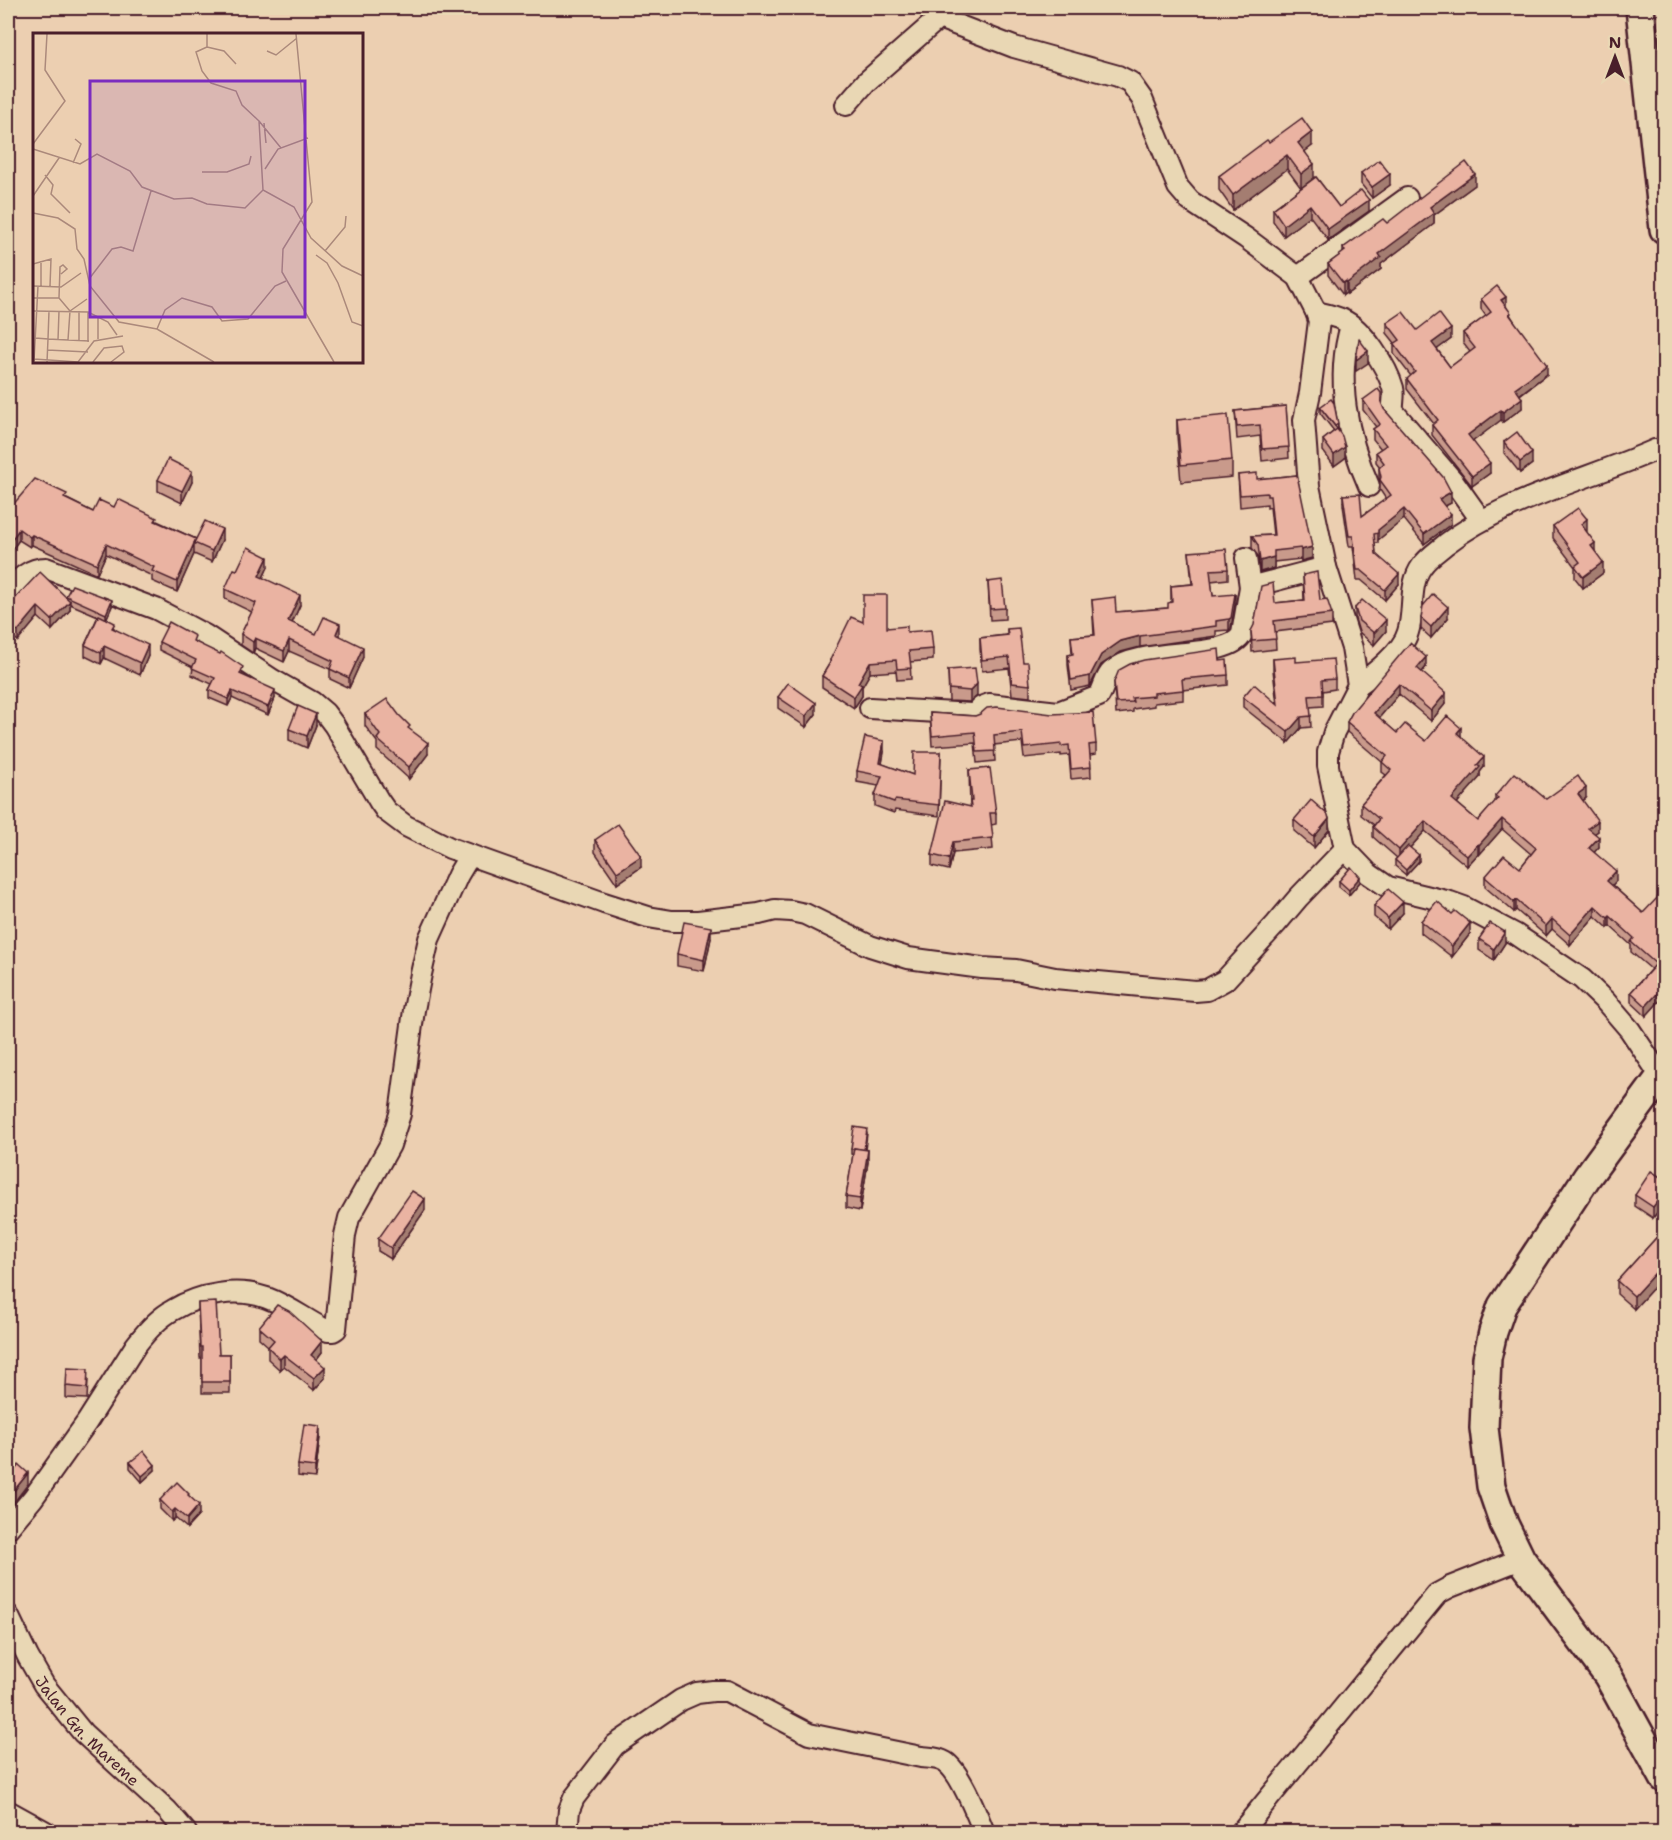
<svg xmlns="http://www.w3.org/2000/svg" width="1672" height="1840" font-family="'Shantell Sans',sans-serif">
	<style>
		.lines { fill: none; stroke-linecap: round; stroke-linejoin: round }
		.street-casing { stroke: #4a1f2b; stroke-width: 24 }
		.secondary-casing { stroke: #4a1f2b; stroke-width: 32 }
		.street { stroke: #e9d7b4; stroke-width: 20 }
		.secondary { stroke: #e9d7b4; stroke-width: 27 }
		.wall { fill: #c99a8b; stroke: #4a1f2b; stroke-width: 1.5 }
		.shaded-wall { fill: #a47d71; stroke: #4a1f2b; stroke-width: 1.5 }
		.building { fill: #eab3a2; stroke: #4a1f2b; stroke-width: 1.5 }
		.labels { text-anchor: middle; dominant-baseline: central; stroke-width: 6; stroke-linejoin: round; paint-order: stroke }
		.street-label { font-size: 16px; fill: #4a1f2b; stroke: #e9d7b4 }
		.inset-road { fill: none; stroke: #ab897b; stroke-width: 1.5 }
		.view { fill: #7b2cbf; fill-opacity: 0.15; stroke: #7b2cbf; stroke-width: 3 }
		.inset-edge { fill: none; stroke: #4a1f2b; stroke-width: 3 }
	</style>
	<rect width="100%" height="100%" fill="#eccfb1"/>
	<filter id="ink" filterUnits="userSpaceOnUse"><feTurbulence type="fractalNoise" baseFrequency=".0167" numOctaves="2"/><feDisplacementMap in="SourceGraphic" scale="12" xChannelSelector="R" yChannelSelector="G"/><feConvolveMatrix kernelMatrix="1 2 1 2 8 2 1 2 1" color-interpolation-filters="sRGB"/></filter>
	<g filter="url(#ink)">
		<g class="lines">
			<defs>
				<g id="street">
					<path d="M 932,8 L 939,18 L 1014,47 L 1118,76 L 1130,82 L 1142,99 L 1178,187 L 1190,201 L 1246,238 L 1298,277 L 1316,312 L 1319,321 L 1310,393 L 1304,420 L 1309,486 L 1326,567 L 1352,648 L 1358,685 L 1334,732 L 1328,752 L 1328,766 L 1345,849 L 1369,874 L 1388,887 L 1450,902 L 1464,907 L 1515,934 L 1582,979 L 1606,1002 L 1630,1030 L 1664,1081"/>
					<path d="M 846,105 L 866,82 L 939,18"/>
					<path d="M 1298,277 L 1407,198"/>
					<path d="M 1316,312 C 1325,314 1335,316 1343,320 C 1363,329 1387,367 1393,388 C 1395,396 1392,404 1393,411 L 1454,482 L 1481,520"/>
					<path d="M 1351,326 C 1335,379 1347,437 1369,486"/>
					<path d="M 1246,558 L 1250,587 L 1326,567"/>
					<path d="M 8,591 C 19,579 29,568 46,568 L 156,609 L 205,635 L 273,680 L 312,702 L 325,713 L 334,725 L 379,801 L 386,811 L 406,826 L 450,848 L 604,903 L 648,917 L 672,921 L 698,921 L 759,914 L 775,910 L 791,911 L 805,914 L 870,946 L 908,958 L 982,968 L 1016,970 L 1055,978 L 1195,991 L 1207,990 L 1225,980 L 1276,924 L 1298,898 L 1345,849"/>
					<path d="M 1358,685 C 1374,674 1403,651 1408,632 C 1415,611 1408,585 1422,566 C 1428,557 1438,551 1446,544 C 1504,499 1587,480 1655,450 L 1664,449"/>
					<path d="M 870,708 L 971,714 L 975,714 L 981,707 L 989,704 L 1058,712 L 1099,696 C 1104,688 1105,677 1112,671 C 1139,646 1229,661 1242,634 L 1250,587"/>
					<path d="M 8,1528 L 33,1498 L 87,1422 L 136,1345 C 146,1332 158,1318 173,1310 C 199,1294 238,1287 267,1298 C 289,1306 307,1321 328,1331 L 333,1331 L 336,1329 L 345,1235 L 349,1218 L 390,1145 L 400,1114 L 414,1010 L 421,974 L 429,939 L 458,875 L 470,855"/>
					<path id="s1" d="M 8,1615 L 28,1657 L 44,1685 L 83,1733 L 167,1810 L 186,1832"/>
					<path d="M 8,1811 L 46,1832"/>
					<path d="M 567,1832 L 569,1810 L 574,1798 L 615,1745 L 681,1700 L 697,1693 L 713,1691 L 727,1691 L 809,1734 L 921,1757 C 929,1758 937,1757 945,1762 C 960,1771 977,1815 984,1832"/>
					<path d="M 1241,1832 L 1437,1594 L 1450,1587 L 1521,1559"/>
				</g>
				<g id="secondary">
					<path d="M 1640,8 L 1664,229"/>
					<path d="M 1664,1072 L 1587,1177 L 1502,1306 L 1493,1332 L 1487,1358 L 1484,1428 L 1491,1486 L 1504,1524 L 1521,1559 L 1608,1676 L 1664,1778"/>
				</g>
			</defs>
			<use href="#street" class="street-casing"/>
			<use href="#secondary" class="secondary-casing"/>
			<use href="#street" class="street"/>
			<use href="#secondary" class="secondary"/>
		</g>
		<g class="wall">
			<path d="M 1269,142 L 1312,146 L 1305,151 L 1314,178 L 1301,188 L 1287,169 L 1233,210 L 1219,190 L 1219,176 Z"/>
			<path d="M 1361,173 L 1390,185 L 1372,198 L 1361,184 Z"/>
			<path d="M 1316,177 L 1339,207 L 1369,211 L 1328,240 L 1310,216 L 1284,236 L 1273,221 L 1273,209 Z"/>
			<path d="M 1475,185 L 1434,215 L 1434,224 L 1381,264 L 1381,269 L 1347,294 L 1346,293 L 1343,295 L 1328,275 L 1328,264 L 1343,253 L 1343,248 L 1387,223 Z"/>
			<path d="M 1481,299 L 1506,306 L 1511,316 L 1547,374 L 1520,395 L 1522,408 L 1503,422 L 1501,420 L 1473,441 L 1490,473 L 1472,486 L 1432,435 L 1432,425 L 1434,424 L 1407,389 L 1407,379 L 1411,376 L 1394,354 L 1394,344 L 1395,343 L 1387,333 L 1387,323 L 1451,339 L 1437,349 L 1450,367 L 1470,352 L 1463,343 L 1463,333 L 1486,316 L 1481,309 Z"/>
			<path d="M 1363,400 L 1381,402 L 1384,409 L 1451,503 L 1445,506 L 1451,524 L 1424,544 L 1404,519 L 1378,540 L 1378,543 L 1375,543 L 1376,554 L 1399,584 L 1385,600 L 1361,580 L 1357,580 L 1353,546 L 1349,546 L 1343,505 L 1343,495 L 1362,516 L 1386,499 L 1380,490 L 1380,483 L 1379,478 L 1379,468 L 1380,467 L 1376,462 L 1376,452 L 1381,449 L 1373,439 L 1373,429 L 1376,427 L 1363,410 Z"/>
			<path d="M 1286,406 L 1289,458 L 1262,461 L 1260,436 L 1237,439 L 1235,411 Z"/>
			<path d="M 1320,407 L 1338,430 L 1345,458 L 1334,466 L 1323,451 L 1323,440 L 1334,431 L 1320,413 Z"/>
			<path d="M 1177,420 L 1232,460 L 1232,477 L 1181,482 L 1177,436 Z"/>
			<path d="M 1504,442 L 1532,464 L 1520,473 L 1504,453 Z"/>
			<path d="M 1238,475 L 1257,479 L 1297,475 L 1312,558 L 1301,561 L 1301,559 L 1274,562 L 1274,568 L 1260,572 L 1258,556 L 1252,548 L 1252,536 L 1273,535 L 1270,507 L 1267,508 L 1267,504 L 1240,507 Z"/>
			<path d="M 158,480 L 192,482 L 182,503 L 158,491 Z"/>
			<path d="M 67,499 L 93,512 L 114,507 L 157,521 L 196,539 L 222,540 L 212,562 L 194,554 L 177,592 L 152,581 L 152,576 L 106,554 L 97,574 L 32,545 L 30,547 L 19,540 L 8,555 L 8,505 L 11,507 Z"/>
			<path d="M 1553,526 L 1587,531 L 1586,531 L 1595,551 L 1603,573 L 1583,588 L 1575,578 L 1575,567 L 1553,538 Z"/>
			<path d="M 1189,552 L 1228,569 L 1228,579 L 1211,581 L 1213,596 L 1235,605 L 1231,628 L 1229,630 L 1216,631 L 1216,636 L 1140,647 L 1121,652 L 1101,665 L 1090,686 L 1071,690 L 1068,665 L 1068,655 L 1072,654 L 1071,637 L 1094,635 L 1092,600 L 1116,612 L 1168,608 L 1171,602 L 1171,586 L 1192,584 Z"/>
			<path d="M 268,567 L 263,578 L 300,605 L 292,623 L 316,634 L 340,635 L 340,636 L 363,657 L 349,688 L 330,679 L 330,669 L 289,651 L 284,662 L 255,648 L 253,653 L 241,645 L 241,634 L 252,612 L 225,599 L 225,589 L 237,570 Z"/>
			<path d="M 1303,575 L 1320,600 L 1332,614 L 1332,625 L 1275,632 L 1276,649 L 1252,652 L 1251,631 L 1275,603 L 1304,600 Z"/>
			<path d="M 1665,581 L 1665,594 L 1661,589 L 1661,584 Z"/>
			<path d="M 988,582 L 1005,608 L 1005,619 L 990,620 Z"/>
			<path d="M 66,596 L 112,606 L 106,619 L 115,629 L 148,656 L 140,675 L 104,658 L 101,664 L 85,656 L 85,645 L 98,616 L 70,604 L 70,610 L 52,630 L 38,617 L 18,641 L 8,633 L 8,606 L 66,597 Z"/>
			<path d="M 1355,608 L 1386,631 L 1374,645 L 1359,632 L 1355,619 Z"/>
			<path d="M 1421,618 L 1448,618 L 1431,638 L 1421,629 Z"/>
			<path d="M 863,622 L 907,632 L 933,649 L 933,660 L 910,662 L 911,679 L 897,680 L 896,671 L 870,673 L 862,687 L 862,696 L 854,708 L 822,687 L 822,676 L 830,663 L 830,660 Z"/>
			<path d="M 1007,629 L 1023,662 L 1030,685 L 1030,697 L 1012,695 L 1009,668 L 982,671 L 980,649 L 980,638 L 1007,635 Z"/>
			<path d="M 159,642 L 195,642 L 275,698 L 268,715 L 232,698 L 228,706 L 209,698 L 209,690 L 212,684 L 192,675 L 193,667 L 159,650 Z"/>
			<path d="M 1273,659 L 1296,662 L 1335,679 L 1335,689 L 1323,691 L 1323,706 L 1310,707 L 1311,727 L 1301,728 L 1288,743 L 1243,707 L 1243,697 L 1277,705 L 1273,670 Z"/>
			<path d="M 1220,661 L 1228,675 L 1228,685 L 1183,690 L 1183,700 L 1154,703 L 1154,706 L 1133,709 L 1133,712 L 1116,714 L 1114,682 Z"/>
			<path d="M 1426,667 L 1422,672 L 1446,703 L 1431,721 L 1399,694 L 1379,718 L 1397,733 L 1426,741 L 1461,736 L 1484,767 L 1480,772 L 1480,777 L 1457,803 L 1478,821 L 1495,802 L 1495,796 L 1546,799 L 1586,798 L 1583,801 L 1598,831 L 1595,833 L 1599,847 L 1594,852 L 1616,881 L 1612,885 L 1643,913 L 1665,901 L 1665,995 L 1646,1016 L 1631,1002 L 1631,992 L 1651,969 L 1631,952 L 1631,945 L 1610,926 L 1608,928 L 1595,916 L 1570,945 L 1552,929 L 1546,936 L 1516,910 L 1514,912 L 1485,887 L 1485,877 L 1520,868 L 1531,854 L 1502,829 L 1479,855 L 1478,854 L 1467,866 L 1425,831 L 1410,848 L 1419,861 L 1406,875 L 1395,866 L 1395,860 L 1397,858 L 1373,837 L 1373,827 L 1374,825 L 1361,815 L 1361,804 L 1386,775 L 1382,772 L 1382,762 L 1347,732 L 1347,722 L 1353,711 Z"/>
			<path d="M 948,670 L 977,696 L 970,702 L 949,701 Z"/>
			<path d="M 778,697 L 816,714 L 806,727 L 778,708 Z"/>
			<path d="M 930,713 L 975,716 L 1096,744 L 1096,754 L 1090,755 L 1091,777 L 1071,779 L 1069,755 L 1061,756 L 1061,754 L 1024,758 L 1022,742 L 994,745 L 995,761 L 977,763 L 975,743 L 932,746 Z"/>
			<path d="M 365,714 L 428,754 L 409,779 L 377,750 L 377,742 L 365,726 Z"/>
			<path d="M 316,725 L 307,748 L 289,740 L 289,729 Z"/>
			<path d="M 884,752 L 882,764 L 913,775 L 941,752 L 939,816 L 895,810 L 894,813 L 875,806 L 875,795 L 879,786 L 857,782 L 857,771 Z"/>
			<path d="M 969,770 L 996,813 L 996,824 L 991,825 L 993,849 L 953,853 L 949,870 L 932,866 L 932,855 L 970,807 Z"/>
			<path d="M 1294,820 L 1329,830 L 1314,848 L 1294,831 Z"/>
			<path d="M 595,840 L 641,867 L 617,884 L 595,852 Z"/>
			<path d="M 1339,881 L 1360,882 L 1349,895 L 1339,887 Z"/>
			<path d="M 1374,906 L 1403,913 L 1388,929 L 1374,917 Z"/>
			<path d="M 1421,921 L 1470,934 L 1452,957 L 1421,933 Z"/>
			<path d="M 711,938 L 704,971 L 677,966 L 677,954 Z"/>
			<path d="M 1479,939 L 1505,943 L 1494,960 L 1479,950 Z"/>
			<path d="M 867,1134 L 865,1150 L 868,1162 L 860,1211 L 846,1208 L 846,1197 L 853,1155 L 851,1154 L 851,1149 Z"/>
			<path d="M 1665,1180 L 1665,1202 L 1653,1218 L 1635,1206 L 1635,1195 Z"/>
			<path d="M 425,1210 L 391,1259 L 378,1251 L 378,1239 Z"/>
			<path d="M 1665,1228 L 1665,1275 L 1634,1309 L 1617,1294 L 1617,1281 Z"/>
			<path d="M 198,1303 L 219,1354 L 230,1354 L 230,1393 L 202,1393 L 202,1358 L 200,1358 Z"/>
			<path d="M 259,1327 L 322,1352 L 316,1360 L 325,1378 L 314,1390 L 284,1366 L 280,1370 L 268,1359 L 268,1346 L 259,1338 Z"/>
			<path d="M 88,1380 L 87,1399 L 66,1398 L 66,1386 Z"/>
			<path d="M 320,1437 L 315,1478 L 298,1476 L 298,1465 Z"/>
			<path d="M 130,1462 L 155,1470 L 142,1482 L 130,1468 Z"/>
			<path d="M 189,1496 L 199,1515 L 187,1528 L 175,1518 L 172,1521 L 160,1509 L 160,1500 Z"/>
		</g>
		<g class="shaded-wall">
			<path d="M 1312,132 L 1312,146 L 1298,157 L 1298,143 Z"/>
			<path d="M 1287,155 L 1287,169 L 1233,210 L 1233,195 Z"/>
			<path d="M 1314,164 L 1314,178 L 1301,188 L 1301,174 Z"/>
			<path d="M 1390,174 L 1390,185 L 1372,198 L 1372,187 Z"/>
			<path d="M 1475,174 L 1475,185 L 1434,215 L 1434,224 L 1381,264 L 1381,269 L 1347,294 L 1347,283 L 1430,207 Z"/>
			<path d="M 1369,200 L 1369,211 L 1328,240 L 1328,229 Z"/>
			<path d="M 1310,205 L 1310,216 L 1284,236 L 1284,225 Z"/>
			<path d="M 1346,281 L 1346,293 L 1343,295 L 1343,283 Z"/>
			<path d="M 1506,297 L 1506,307 L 1501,300 Z"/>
			<path d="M 1451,329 L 1451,339 L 1432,353 L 1432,343 Z"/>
			<path d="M 1368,351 L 1368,363 L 1356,371 L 1356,360 Z"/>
			<path d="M 1547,365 L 1547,374 L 1515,398 L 1515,388 Z"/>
			<path d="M 1522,398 L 1522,408 L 1503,422 L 1503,412 Z"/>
			<path d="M 1501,410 L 1501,420 L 1468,445 L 1468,435 Z"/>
			<path d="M 1345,447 L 1345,458 L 1334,466 L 1334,455 Z"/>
			<path d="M 1532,453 L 1532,464 L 1520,473 L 1520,462 Z"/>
			<path d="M 1490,463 L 1490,473 L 1472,486 L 1472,476 Z"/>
			<path d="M 192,471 L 192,482 L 182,503 L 182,491 Z"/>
			<path d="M 1451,492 L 1451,503 L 1439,509 L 1439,499 Z"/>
			<path d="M 1404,509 L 1404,519 L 1378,540 L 1378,530 Z"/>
			<path d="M 1451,514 L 1451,524 L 1424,544 L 1424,534 Z"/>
			<path d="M 1587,519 L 1587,531 L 1581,535 L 1581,524 Z"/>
			<path d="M 19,529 L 19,540 L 8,555 L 8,545 Z"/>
			<path d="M 222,529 L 222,540 L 212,562 L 212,551 Z"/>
			<path d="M 32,535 L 32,545 L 30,547 L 30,537 Z"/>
			<path d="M 1595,543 L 1595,554 L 1591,546 Z"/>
			<path d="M 106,544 L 106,554 L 97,574 L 97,564 Z"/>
			<path d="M 194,544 L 194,554 L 177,592 L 177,582 Z"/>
			<path d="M 1312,547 L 1312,558 L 1301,561 L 1301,550 Z"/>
			<path d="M 268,557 L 268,567 L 259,586 L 259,576 Z"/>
			<path d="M 1274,557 L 1274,568 L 1260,572 L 1260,561 Z"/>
			<path d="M 1603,562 L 1603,573 L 1583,588 L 1583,577 Z"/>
			<path d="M 1399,574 L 1399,584 L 1385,600 L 1385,590 Z"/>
			<path d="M 1235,594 L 1235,605 L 1231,628 L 1229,630 L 1229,619 Z"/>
			<path d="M 300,595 L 300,605 L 288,632 L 288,621 Z"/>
			<path d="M 112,600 L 112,606 L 106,620 L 106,614 Z"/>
			<path d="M 70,601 L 70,610 L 52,630 L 52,620 Z"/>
			<path d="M 38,607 L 38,617 L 18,641 L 18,631 Z"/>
			<path d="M 1448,607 L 1448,618 L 1431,638 L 1431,627 Z"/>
			<path d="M 1386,620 L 1386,631 L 1374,645 L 1374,633 Z"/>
			<path d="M 340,624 L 340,635 L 336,644 L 336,634 Z"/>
			<path d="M 1140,636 L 1140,647 L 1121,652 L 1101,665 L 1090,686 L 1090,676 L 1101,655 L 1121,641 Z"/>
			<path d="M 255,638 L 255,648 L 253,653 L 253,642 Z"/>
			<path d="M 289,640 L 289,651 L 284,662 L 284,651 Z"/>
			<path d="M 148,645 L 148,656 L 140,675 L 140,663 Z"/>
			<path d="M 104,646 L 104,658 L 101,664 L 101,653 Z"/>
			<path d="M 363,647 L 363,657 L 349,688 L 349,678 Z"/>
			<path d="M 1426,657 L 1426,667 L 1417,678 L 1417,668 Z"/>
			<path d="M 870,662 L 870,673 L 862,687 L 862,696 L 854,708 L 854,697 L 858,683 Z"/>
			<path d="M 977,684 L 977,696 L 970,702 L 970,691 Z"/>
			<path d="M 1399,684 L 1399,694 L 1374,724 L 1374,713 Z"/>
			<path d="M 275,690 L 275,698 L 268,715 L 268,707 Z"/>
			<path d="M 232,691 L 232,698 L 228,706 L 228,699 Z"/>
			<path d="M 1446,693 L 1446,703 L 1431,721 L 1431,711 Z"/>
			<path d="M 816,703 L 816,714 L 806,727 L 806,716 Z"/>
			<path d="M 316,714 L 316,725 L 307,748 L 307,736 Z"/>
			<path d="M 1301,717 L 1301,728 L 1288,743 L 1288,732 Z"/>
			<path d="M 1461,728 L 1461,738 L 1457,733 Z"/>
			<path d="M 884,741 L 884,752 L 880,774 L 880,763 Z"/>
			<path d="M 428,743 L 428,754 L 409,779 L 409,767 Z"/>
			<path d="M 1484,757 L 1484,767 L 1480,772 L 1480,777 L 1452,809 L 1452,799 L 1477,765 Z"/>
			<path d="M 1586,788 L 1586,798 L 1578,804 L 1578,794 Z"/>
			<path d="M 1329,819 L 1329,830 L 1314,848 L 1314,837 Z"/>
			<path d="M 1502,819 L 1502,829 L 1479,855 L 1479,845 Z"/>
			<path d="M 1425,821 L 1425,831 L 1399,860 L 1399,850 Z"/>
			<path d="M 1598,821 L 1598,831 L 1588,838 L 1588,828 Z"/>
			<path d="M 1599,837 L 1599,847 L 1589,858 L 1589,848 Z"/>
			<path d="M 953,842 L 953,853 L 949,870 L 949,859 Z"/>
			<path d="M 1478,844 L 1478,854 L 1467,866 L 1467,856 Z"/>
			<path d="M 1419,855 L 1419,861 L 1406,875 L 1406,870 Z"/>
			<path d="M 641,856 L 641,867 L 617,884 L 617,872 Z"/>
			<path d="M 1616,871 L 1616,881 L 1607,891 L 1607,881 Z"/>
			<path d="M 1360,877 L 1360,882 L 1349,895 L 1349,890 Z"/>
			<path d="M 1516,900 L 1516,910 L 1514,912 L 1514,902 Z"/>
			<path d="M 1403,902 L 1403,913 L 1388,929 L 1388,918 Z"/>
			<path d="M 1595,906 L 1595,916 L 1570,945 L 1570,935 Z"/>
			<path d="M 1610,916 L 1610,926 L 1608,928 L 1608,918 Z"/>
			<path d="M 1552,919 L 1552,929 L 1546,936 L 1546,926 Z"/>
			<path d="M 1470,923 L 1470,934 L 1452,957 L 1452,946 Z"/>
			<path d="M 711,927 L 711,938 L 704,971 L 704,960 Z"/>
			<path d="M 1505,932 L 1505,943 L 1494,960 L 1494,949 Z"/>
			<path d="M 1665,937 L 1665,947 L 1660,942 Z"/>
			<path d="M 1665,985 L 1665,995 L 1646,1016 L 1646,1006 Z"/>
			<path d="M 868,1150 L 868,1162 L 860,1211 L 860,1199 Z"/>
			<path d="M 1665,1191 L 1665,1202 L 1653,1218 L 1653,1207 Z"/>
			<path d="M 425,1199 L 425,1210 L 391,1259 L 391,1248 Z"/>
			<path d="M 1665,1262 L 1665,1275 L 1634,1309 L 1634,1296 Z"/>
			<path d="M 322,1341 L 322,1352 L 311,1366 L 311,1355 Z"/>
			<path d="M 284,1355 L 284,1366 L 280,1370 L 280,1359 Z"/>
			<path d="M 325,1367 L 325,1378 L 314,1390 L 314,1378 Z"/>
			<path d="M 320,1426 L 320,1437 L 315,1478 L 315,1467 Z"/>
			<path d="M 155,1465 L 155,1470 L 142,1482 L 142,1476 Z"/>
			<path d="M 28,1473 L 28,1484 L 8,1510 L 8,1498 Z"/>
			<path d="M 199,1505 L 199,1515 L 187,1528 L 187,1519 Z"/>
			<path d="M 175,1509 L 175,1518 L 172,1521 L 172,1512 Z"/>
		</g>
		<g class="building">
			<path d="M 1302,118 L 1312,132 L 1298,143 L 1314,164 L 1301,174 L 1287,155 L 1233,195 L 1219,176 L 1267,140 L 1269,142 Z"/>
			<path d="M 1379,160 L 1390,174 L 1372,187 L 1361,173 Z"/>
			<path d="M 1466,162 L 1475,174 L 1430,207 L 1434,213 L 1379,254 L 1381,257 L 1347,283 L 1346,281 L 1343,283 L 1328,264 L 1345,251 L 1343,248 L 1383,219 L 1387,223 Z"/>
			<path d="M 1316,177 L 1339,207 L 1361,190 L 1369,200 L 1328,229 L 1310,205 L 1284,225 L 1273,209 Z"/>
			<path d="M 1497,286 L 1506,297 L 1501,300 L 1511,313 L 1509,314 L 1547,365 L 1515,388 L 1522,398 L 1503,412 L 1501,410 L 1468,435 L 1490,463 L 1472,476 L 1432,425 L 1438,420 L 1407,379 L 1415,372 L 1394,344 L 1400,340 L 1387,323 L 1403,312 L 1417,330 L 1439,313 L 1451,329 L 1432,343 L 1450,367 L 1475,348 L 1463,333 L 1491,312 L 1481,299 Z"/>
			<path d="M 1359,339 L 1368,351 L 1356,360 Z"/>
			<path d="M 1378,389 L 1381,393 L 1381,402 L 1384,409 L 1443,477 L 1451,492 L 1439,499 L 1451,514 L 1424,534 L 1404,509 L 1378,530 L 1378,533 L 1374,534 L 1376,554 L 1399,574 L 1385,590 L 1361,570 L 1357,570 L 1353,536 L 1349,536 L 1343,495 L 1360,494 L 1362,516 L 1391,495 L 1380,480 L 1381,477 L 1379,468 L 1384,463 L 1376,452 L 1386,445 L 1373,429 L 1380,424 L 1363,400 Z"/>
			<path d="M 1331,399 L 1334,403 L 1338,424 L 1335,426 L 1320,407 Z"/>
			<path d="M 1286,406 L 1289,447 L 1262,449 L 1260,425 L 1237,427 L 1235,411 Z"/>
			<path d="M 1228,415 L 1232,460 L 1181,465 L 1177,420 Z"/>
			<path d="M 1337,429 L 1342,436 L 1345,447 L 1334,455 L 1323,440 Z"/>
			<path d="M 1517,432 L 1532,453 L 1520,462 L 1504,442 Z"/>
			<path d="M 168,459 L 192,471 L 182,491 L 158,480 Z"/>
			<path d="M 1257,473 L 1257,479 L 1297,475 L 1312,547 L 1301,550 L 1301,548 L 1274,551 L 1274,557 L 1260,561 L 1258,545 L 1252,536 L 1274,535 L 1270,496 L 1267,496 L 1267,493 L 1240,495 L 1238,475 Z"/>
			<path d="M 35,479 L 67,494 L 64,498 L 93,512 L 99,500 L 114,507 L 118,499 L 157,518 L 155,521 L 196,539 L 177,582 L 152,571 L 154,567 L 106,544 L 97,564 L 32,535 L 30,537 L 19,529 L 8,545 L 8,505 L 11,507 Z"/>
			<path d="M 1578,508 L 1587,519 L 1581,524 L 1595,543 L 1591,546 L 1603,562 L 1583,577 L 1575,566 L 1580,562 L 1553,526 Z"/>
			<path d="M 205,521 L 222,529 L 212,551 L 194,543 Z"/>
			<path d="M 248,547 L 268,557 L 259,576 L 300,595 L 288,621 L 316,634 L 324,617 L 340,624 L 336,634 L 363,647 L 349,678 L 330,669 L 333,661 L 289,640 L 284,651 L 255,638 L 253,642 L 241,634 L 256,603 L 225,589 L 234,569 L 237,570 Z"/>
			<path d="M 1226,549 L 1228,569 L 1210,570 L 1213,596 L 1235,594 L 1231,618 L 1229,619 L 1216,621 L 1216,626 L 1140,636 L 1121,641 L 1101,655 L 1090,676 L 1071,680 L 1068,655 L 1073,654 L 1071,637 L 1095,635 L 1092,600 L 1115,597 L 1116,612 L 1168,608 L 1168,603 L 1172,602 L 1171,586 L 1193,584 L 1189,552 Z"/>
			<path d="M 40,572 L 70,601 L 52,620 L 38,607 L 18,631 L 8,624 L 8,606 Z"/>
			<path d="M 1317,572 L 1320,600 L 1327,599 L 1332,614 L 1274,621 L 1276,639 L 1252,641 L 1251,631 L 1254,625 L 1261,586 L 1273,583 L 1275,603 L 1305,600 L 1303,575 Z"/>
			<path d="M 1002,580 L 1005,608 L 990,609 L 988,582 Z"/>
			<path d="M 1665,581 L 1665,588 L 1661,584 Z"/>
			<path d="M 72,585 L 112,600 L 106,614 L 66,596 Z"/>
			<path d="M 1433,594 L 1448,607 L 1431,627 L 1421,618 L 1423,606 Z"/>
			<path d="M 863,595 L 887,595 L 887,628 L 907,626 L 907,632 L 931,630 L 933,649 L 909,651 L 911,668 L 897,669 L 896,660 L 870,662 L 858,683 L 862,685 L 854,697 L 822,676 L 831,661 L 830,660 L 851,617 L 863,622 Z"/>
			<path d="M 1362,600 L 1386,620 L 1374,633 L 1359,621 L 1355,608 Z"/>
			<path d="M 99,615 L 115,623 L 112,628 L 148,645 L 140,663 L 104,646 L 101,653 L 85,645 Z"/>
			<path d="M 169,622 L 195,636 L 193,641 L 220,654 L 221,652 L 243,667 L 240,674 L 275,690 L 268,707 L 232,691 L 228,699 L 209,690 L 215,678 L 192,668 L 196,660 L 159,642 Z"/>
			<path d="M 1019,628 L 1023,662 L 1028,662 L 1030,685 L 1012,683 L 1009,657 L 982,660 L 980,638 L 1008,635 L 1007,629 Z"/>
			<path d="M 1410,643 L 1426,657 L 1417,668 L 1446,693 L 1431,711 L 1399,684 L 1374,713 L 1397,733 L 1405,724 L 1426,741 L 1447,716 L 1461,728 L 1457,733 L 1484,757 L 1477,765 L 1480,767 L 1452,799 L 1478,821 L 1498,798 L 1495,796 L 1515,773 L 1546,799 L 1578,776 L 1586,788 L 1578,794 L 1598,821 L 1588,828 L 1599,837 L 1589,848 L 1616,871 L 1607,881 L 1643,913 L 1659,896 L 1665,901 L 1665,937 L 1660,942 L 1665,945 L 1665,985 L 1646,1006 L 1631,992 L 1656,964 L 1631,942 L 1634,938 L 1610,916 L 1608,918 L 1595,906 L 1570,935 L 1552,919 L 1546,926 L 1516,900 L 1514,902 L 1485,877 L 1504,855 L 1520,868 L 1536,848 L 1502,819 L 1479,845 L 1478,844 L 1467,856 L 1425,821 L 1399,850 L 1373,827 L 1379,819 L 1361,804 L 1391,770 L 1382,762 L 1387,756 L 1347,722 L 1353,711 Z"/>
			<path d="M 1219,649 L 1220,661 L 1227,660 L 1228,675 L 1182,679 L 1183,690 L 1154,693 L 1154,696 L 1132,698 L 1133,702 L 1116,703 L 1114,682 L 1119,670 L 1130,664 L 1144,660 Z"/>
			<path d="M 1296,657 L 1296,662 L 1333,659 L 1335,679 L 1322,680 L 1323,695 L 1309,696 L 1311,716 L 1301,717 L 1288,732 L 1243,697 L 1254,684 L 1278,705 L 1273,659 Z"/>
			<path d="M 975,668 L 977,684 L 970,691 L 949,689 L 948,670 Z"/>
			<path d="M 788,683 L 816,703 L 806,716 L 778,697 Z"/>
			<path d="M 387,699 L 399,715 L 410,726 L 408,728 L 428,743 L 409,767 L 377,739 L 380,735 L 365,714 Z"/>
			<path d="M 298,706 L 316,714 L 307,736 L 289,729 Z"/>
			<path d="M 997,707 L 1052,714 L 1093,712 L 1096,744 L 1089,745 L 1091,767 L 1071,769 L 1069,745 L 1061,746 L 1061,744 L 1024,748 L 1022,732 L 994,735 L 995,751 L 977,752 L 975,732 L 932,736 L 930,713 L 975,716 L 980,714 L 987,708 Z"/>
			<path d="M 865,737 L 884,741 L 880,763 L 913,775 L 914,752 L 941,752 L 939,805 L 895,800 L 894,802 L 875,795 L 882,776 L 857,771 Z"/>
			<path d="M 990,768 L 996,813 L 990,813 L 993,838 L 953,842 L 949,859 L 932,855 L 945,801 L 971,807 L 970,801 L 972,801 L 969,770 Z"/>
			<path d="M 1311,800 L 1328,815 L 1329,819 L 1314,837 L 1294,820 Z"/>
			<path d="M 618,824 L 641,856 L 617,872 L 595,840 Z"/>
			<path d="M 1408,846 L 1419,855 L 1406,870 L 1395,860 Z"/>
			<path d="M 1351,867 L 1360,877 L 1349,890 L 1339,881 Z"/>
			<path d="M 1388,889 L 1403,902 L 1388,918 L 1374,906 Z"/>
			<path d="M 1437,901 L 1452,914 L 1455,911 L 1470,923 L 1452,946 L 1421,921 Z"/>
			<path d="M 684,922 L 711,927 L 704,960 L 677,954 Z"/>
			<path d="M 1490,923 L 1505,932 L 1494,949 L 1479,939 Z"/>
			<path d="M 854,1127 L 867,1129 L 864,1150 L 854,1148 L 854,1149 L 851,1149 Z"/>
			<path d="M 854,1148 L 868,1150 L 860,1199 L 846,1197 Z"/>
			<path d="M 1651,1171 L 1665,1180 L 1665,1191 L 1653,1207 L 1635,1195 Z"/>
			<path d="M 412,1191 L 425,1199 L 391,1248 L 378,1239 Z"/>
			<path d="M 1665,1228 L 1665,1262 L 1634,1296 L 1617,1281 Z"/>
			<path d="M 216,1302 L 219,1354 L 230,1354 L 230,1382 L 202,1382 L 202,1347 L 200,1347 L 198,1303 Z"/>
			<path d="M 277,1305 L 289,1311 L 322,1341 L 311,1355 L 325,1367 L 314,1378 L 284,1355 L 280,1359 L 268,1347 L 274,1340 L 259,1327 Z"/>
			<path d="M 67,1368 L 88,1369 L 87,1388 L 66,1386 Z"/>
			<path d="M 304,1424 L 320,1426 L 315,1467 L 298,1465 Z"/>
			<path d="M 144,1451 L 155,1465 L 142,1476 L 130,1462 Z"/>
			<path d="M 19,1465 L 28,1473 L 8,1498 L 8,1478 Z"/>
			<path d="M 177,1482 L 189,1494 L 188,1495 L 199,1505 L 187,1519 L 175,1509 L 172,1512 L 160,1500 Z"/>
		</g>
	</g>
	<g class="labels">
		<g class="street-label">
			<text stroke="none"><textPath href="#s1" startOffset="142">Jalan Gn. Mareme</textPath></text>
		</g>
	</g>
	<g transform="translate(33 33)">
		<rect width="330" height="330" fill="#eccfb1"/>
		<path class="inset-road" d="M 174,1 L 174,14 L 163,19 L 169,38 L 178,50 L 203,58 L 209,72 L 226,88 L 230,157 L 261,174 L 278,205 L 309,233 L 330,243M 263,1 L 279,169 L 250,216 L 249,239 L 301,329M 174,14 L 191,18 L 203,31M 234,18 L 243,22 L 264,5M 226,88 L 248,115M 231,90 L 233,110M 0,111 L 32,68 L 12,37 L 14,1M 0,116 L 47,131 L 64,121 L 97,138 L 109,154 L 141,166 L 159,165 L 174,171 L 212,175 L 230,157M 40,130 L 48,111 L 42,106M 232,136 L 245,116 L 275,105M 169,139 L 194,139 L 216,131 L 218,123M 12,142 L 20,152 L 18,161 L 37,180M 0,163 L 26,125M 0,180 L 25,185 L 42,196 L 44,216 L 51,226 L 57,253 L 86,289 L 124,296 L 181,329M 292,218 L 312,194 L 313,183M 283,222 L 294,230 L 305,250 L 319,289 L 330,293M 8,228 L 8,253M 0,231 L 18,226 L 17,253M 56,246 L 79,216 L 88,214 L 100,218 L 118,158M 0,253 L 28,254 L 48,240M 0,265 L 26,265 L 27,234 L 30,232 L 34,236 L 28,241M 26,265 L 37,278 L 35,307M 0,278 L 55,279 L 55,309M 16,278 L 15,306 L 56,308M 37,278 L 54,266M 55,279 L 75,289 L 84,302M 65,284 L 65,306M 124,296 L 132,277 L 149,265 L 179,274 L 189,288 L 215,286 L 242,253 L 253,248M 2,305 L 15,306 L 14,329M 25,307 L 26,278M 46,308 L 46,278M 14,317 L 55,319M 1,326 L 45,329 L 61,308 L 90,303M 1,328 L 5,253M 60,329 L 71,315 L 89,313 L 91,319 L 78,329"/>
		<path class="view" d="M 57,48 L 272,48 L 272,284 L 57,284 Z"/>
		<rect width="330" height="330" class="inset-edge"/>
	</g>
	<rect width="1672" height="1840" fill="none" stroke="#e9d7b4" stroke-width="30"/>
	<rect x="15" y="15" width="1642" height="1810" fill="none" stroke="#4a1f2b" stroke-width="2" filter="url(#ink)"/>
	<g transform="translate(1615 57)" stroke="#e9d7b4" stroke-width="4.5" paint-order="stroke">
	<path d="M0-4.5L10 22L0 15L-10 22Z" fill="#4a1f2b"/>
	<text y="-9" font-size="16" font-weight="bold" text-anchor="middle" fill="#4a1f2b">N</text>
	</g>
</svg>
